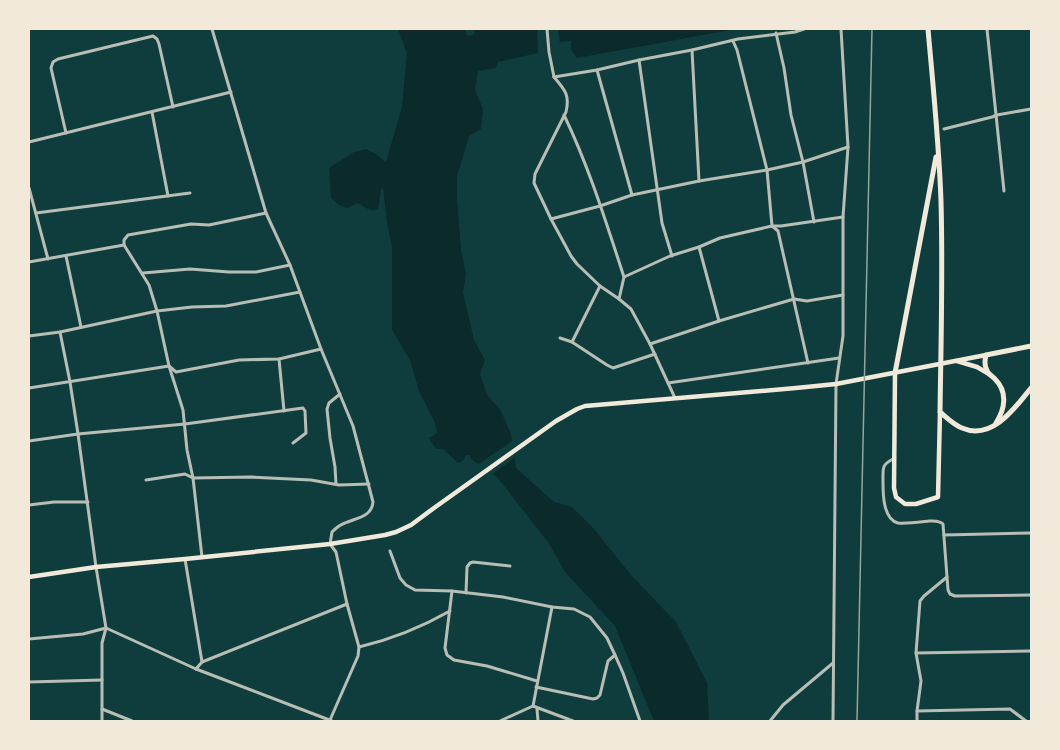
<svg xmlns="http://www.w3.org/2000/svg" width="1060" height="750" font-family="Rubik,sans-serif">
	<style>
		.water { fill: #0a2a2b }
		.pier { fill: #0f3d3e }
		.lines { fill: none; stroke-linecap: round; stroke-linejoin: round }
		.minor { stroke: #b8beb3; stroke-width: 3 }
		.secondary { stroke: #f1e9da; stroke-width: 4.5 }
		.primary { stroke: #f1e9da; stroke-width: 5 }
		.rail { stroke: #97a49c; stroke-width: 1.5 }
	</style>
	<rect width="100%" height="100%" fill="#0f3d3e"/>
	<path class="water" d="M 398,29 L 465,29 L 467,36 L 474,35 L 475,29 L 736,29 L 577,58 L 571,50 L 571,41 L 538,44 L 538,53 L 498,62 L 496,68 L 478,71 L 475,90 L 483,109 L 481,129 L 469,136 L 457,176 L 457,198 L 461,250 L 466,274 L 463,292 L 474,340 L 485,360 L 480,374 L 487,395 L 500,409 L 511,434 L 516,468 L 554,502 L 572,507 L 594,529 L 631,575 L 676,622 L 707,683 L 709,721 L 654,721 L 615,626 L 565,572 L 548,542 L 497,477 L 471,459 L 470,455 L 466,455 L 464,460 L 458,463 L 443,449 L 436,449 L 429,438 L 437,433 L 435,423 L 419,391 L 410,360 L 392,330 L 392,247 L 387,223 L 383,187 L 381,190 L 378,209 C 369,212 365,207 358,203 L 347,208 L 339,205 L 331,198 L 329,168 L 354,152 L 366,149 L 376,154 L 386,162 L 402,107 L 407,53 Z"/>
	<g class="pier">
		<path d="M 537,29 L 558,29 L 560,44 L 540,46 L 540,53 L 538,53 Z"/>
		<path d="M 514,440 L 516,457 L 491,475 L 477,465 Z"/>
	</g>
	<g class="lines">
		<g class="minor">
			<path d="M 212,29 L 266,213 L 290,265 L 321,349 L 353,426 L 373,502 C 372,517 356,518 345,523 C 339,525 336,528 332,532 L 330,544 L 336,552 L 347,604 L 359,647 L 358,656 L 330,720"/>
			<path d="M 547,29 L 549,52 L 554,77"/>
			<path d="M 987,29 L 1004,191"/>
			<path d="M 776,33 L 784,68 L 791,115 L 803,162 L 814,222"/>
			<path d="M 733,41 L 737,50 L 767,170 L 772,226 L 778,231 L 808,363"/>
			<path d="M 692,50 L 699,181"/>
			<path d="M 639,60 L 662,223 L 672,256"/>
			<path d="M 597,70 L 632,195"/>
			<path d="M 554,77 C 565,90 570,95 566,112 L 535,174 L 534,183 L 551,219 L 571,256 L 577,264 L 600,286 L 619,299 L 631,309 L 650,344 L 675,398"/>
			<path d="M 554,77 L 597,70 L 639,60 L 692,50 L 738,39 L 795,32 L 804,29"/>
			<path d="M 152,112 L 168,196"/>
			<path d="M 564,115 C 589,167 606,222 624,277"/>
			<path d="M 944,129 L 992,117 L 997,115 L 1031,109"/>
			<path d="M 66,133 L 51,68 L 53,62 L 58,59 L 153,36 L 157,39 L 159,44 L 173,107"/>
			<path d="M 29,142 L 231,92"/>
			<path d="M 29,188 L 48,259"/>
			<path d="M 36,213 L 190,193"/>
			<path d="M 551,219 L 600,206 L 632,195 L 699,181 L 767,170 L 803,162 L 848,147"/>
			<path d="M 124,245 L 149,285 L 157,311 L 169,366 L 183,410 L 187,450 L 193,478 L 202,557"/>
			<path d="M 699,247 L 719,321"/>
			<path d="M 66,256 L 81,327"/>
			<path d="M 29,262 L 124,245 L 124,240 L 128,235 L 191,224 L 209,225 L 266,213"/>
			<path d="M 143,273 L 190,269 L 229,272 L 256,272 L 290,265"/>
			<path d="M 619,299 L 624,277 L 670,256 L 699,247 L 720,238 L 772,226 L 781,226 L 843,217"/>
			<path d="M 60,332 L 70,382 L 78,434 L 96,567 L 106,628 L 102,643 L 102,721"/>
			<path d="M 29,336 L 60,332 L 157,311 L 192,307 L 226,306 L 300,292"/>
			<path d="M 560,338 L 572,342 L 607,365 L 613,368 L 655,354"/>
			<path d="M 572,342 L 600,286"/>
			<path d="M 650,344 L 719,321 L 794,299 L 807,301 L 843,295"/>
			<path d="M 279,359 L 284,411"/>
			<path d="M 668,383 L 839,358"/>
			<path d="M 29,388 L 169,366 L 176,372 L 239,360 L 279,359 L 321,349"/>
			<path d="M 29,441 L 78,434 L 185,424 L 303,408 L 305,411 L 306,433 L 293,443"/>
			<path d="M 893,459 C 882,465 883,467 883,479 C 883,490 882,519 898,523 C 906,524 920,522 929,521 C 934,521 939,520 943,524 L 948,590 L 950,594 L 955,596 L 1031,595"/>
			<path d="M 146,480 L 185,474 L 193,478 L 251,477 L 311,480 L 339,485 L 369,484"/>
			<path d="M 336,484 L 335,467 L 330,438 L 327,409 L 329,403 L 340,394"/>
			<path d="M 29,505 L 54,502 L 88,502"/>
			<path d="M 944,535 L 1031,533"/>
			<path d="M 390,551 L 400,578 L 406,585 L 415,590 L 452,591 L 503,597 L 552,607 L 574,609 L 590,617 L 607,638 L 615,655 L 623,673 L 640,721"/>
			<path d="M 185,559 L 202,662 L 196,669"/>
			<path d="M 452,591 L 445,648 L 447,655 L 454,660 L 487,666 L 537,681"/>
			<path d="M 466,593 L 467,567 L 470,563 L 473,562 L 510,566"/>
			<path d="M 29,639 L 83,634 L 106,628 L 196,669 L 332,721"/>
			<path d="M 359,647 C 393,639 420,628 450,611"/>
			<path d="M 916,653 L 1031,651"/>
			<path d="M 202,662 L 347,604"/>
			<path d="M 29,682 L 102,680"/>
			<path d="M 536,687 L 593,699 L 597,698 L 600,695 L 608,661 L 615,655"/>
			<path d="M 533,706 L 552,607"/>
			<path d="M 102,709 L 132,721"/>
			<path d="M 537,709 L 538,721"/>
			<path d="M 917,711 L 1010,709 L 1026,721"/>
			<path d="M 500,721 L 533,706 L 573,721"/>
			<path d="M 770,721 L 783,705 L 833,663"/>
			<path d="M 833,721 L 836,384 L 843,336 L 843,217 L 848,147 L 841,29"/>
			<path d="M 917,721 L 917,711 L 921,681 L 916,653 L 920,601 L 924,596 L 947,577"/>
		</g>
		<g class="secondary">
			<path d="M 957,361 L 977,367 L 989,374"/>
			<path d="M 895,373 L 894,488 L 896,497 L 905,504 L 916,504 L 938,497 L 940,412"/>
			<path d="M 29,577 L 96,567 L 185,559 L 330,544 L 385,535 L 396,532 L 411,525 L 434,508 L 556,421 L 577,409 L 585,406 L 796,388 L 836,384 L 986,355"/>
		</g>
		<g class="primary">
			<path d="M 928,29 C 933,86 939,143 941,201 C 943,271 941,342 940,412 C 947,418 954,425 962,428 C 992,441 1015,408 1031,388"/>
			<path d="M 895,373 L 936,157"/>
			<path d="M 996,423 C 1005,409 1008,392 995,379 C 991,375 987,374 986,368 C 984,363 985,359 986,355 L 1031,346"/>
		</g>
		<path class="rail" d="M 857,721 L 872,29"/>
	</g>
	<rect width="1060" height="750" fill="none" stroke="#f1e9da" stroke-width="60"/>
</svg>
